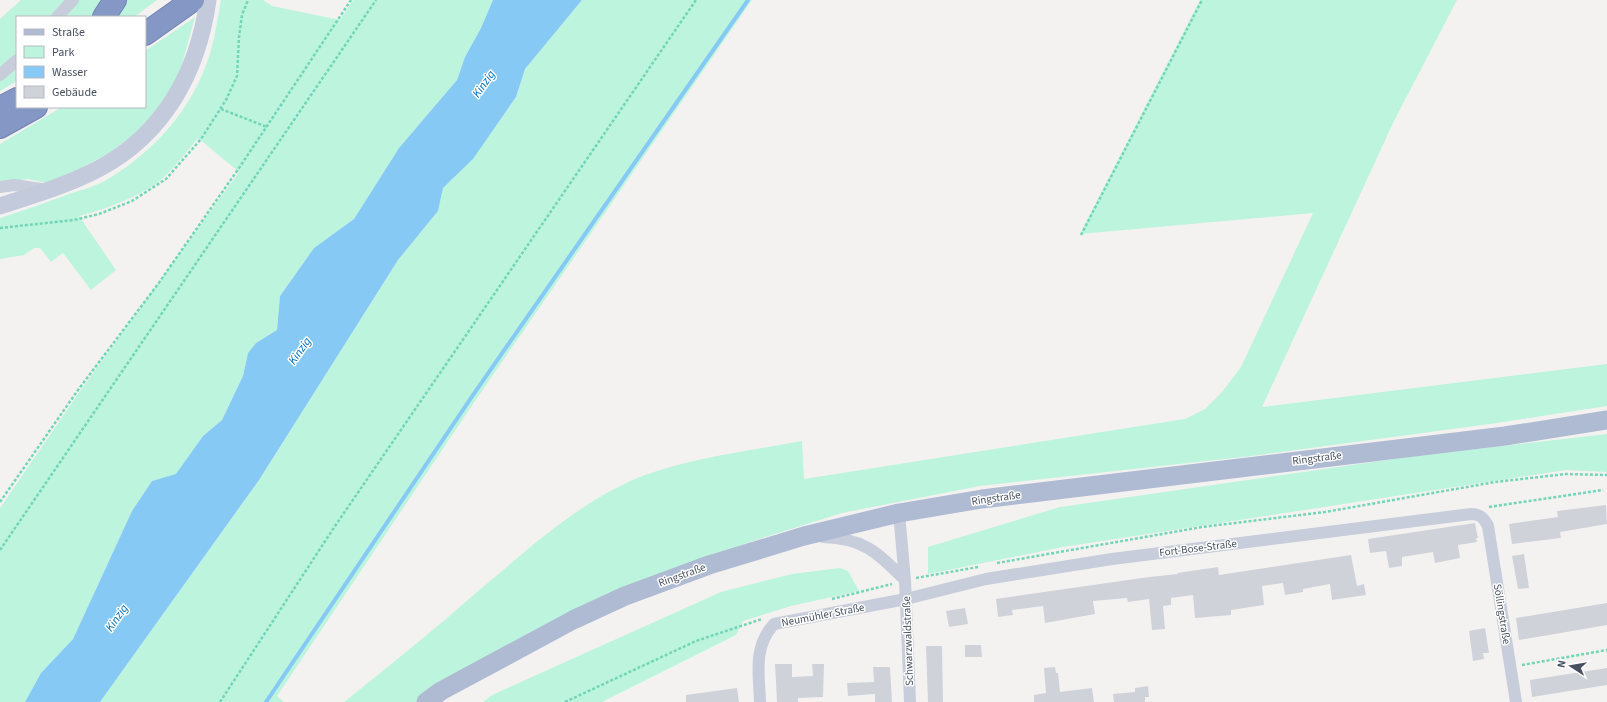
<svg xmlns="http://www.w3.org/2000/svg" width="1607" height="702" font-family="'Source Sans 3',sans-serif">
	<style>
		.green { fill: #bdf4dd }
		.water { fill: #86c9f5 }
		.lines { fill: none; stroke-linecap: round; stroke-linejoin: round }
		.stream { stroke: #86c9f5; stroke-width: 4 }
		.building { fill: #d0d2d9 }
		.highway-casing { stroke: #7082b1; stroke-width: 24 }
		.path { stroke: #71d6b8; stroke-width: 2.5; stroke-dasharray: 3 2; stroke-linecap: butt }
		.street { stroke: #c7cdda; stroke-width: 12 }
		.secondary { stroke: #c3cadc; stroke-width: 17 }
		.primary { stroke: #afbad3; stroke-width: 19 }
		.highway { stroke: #8598c5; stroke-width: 22 }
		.labels { text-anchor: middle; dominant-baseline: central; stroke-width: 3; stroke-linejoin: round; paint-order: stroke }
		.street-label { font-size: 11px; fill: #475061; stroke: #fff }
		.water-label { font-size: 12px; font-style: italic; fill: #0070bc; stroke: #fff }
	</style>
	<rect width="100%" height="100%" fill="#f4f2f1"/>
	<g class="green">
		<path d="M 21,0 L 157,0 L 134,17 L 17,17 L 17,81 L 0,91 L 0,19 Z"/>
		<path d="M 221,0 L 263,0 L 272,6 L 340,20 L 353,0 L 493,0 L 481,28 L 465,57 L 457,80 L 399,148 L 354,219 L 314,248 L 280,296 L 277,330 L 256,343 L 248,353 L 243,376 L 222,420 L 203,436 L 176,475 L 152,481 L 132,511 L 73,639 L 41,673 L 25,702 L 0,702 L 0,508 L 80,391 L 239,172 L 198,138 C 187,151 176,166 163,178 C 146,194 102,211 79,216 L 116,270 L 91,290 L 63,253 L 51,262 L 40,248 L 34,248 L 24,255 L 0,259 L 0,218 C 24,210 48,202 72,193 C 81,190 92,187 101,183 C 147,158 188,115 206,65 C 214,46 217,21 221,0 Z"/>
		<path d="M 582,0 L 752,0 L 477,398 L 277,696 L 284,702 L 100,702 L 259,480 L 398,260 L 438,211 L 443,188 L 473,159 L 516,97 L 525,69 Z"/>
		<path d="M 1200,0 L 1457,0 L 1394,121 L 1262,407 L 1607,364 L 1607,406 L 1490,424 L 1252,456 L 980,486 L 842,513 L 756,540 L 661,574 L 470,667 L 416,702 L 344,702 C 389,666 434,630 477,592 C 530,548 580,500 645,475 C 695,457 749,451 802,441 L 804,479 L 1185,419 L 1205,409 L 1222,392 L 1241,367 L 1313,213 L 1080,234 Z"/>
		<path d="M 195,17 L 179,75 L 162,104 L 135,134 L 109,153 L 81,168 L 47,183 L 28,179 L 0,183 L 0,144 L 62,107 L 145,107 L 145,51 Z"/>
		<path d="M 1607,434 L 1607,472 L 1566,470 L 1063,547 L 928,574 L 928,547 L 1060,507 L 1415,456 Z"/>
		<path d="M 840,568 L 848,571 L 859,591 L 791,606 L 743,621 L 736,635 L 602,702 L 483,702 L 492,695 L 721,592 L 792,574 Z"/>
	</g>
	<path class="water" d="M 493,0 L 582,0 L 525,69 L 516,97 L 473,159 L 443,188 L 438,211 L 398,260 L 259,480 L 100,702 L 25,702 L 41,673 L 73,639 L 132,511 L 152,481 L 176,474 L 203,436 L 222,420 L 243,376 L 248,353 L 256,343 L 277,330 L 280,296 L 314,248 L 354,219 L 399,148 L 457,80 L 465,57 L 481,28 Z"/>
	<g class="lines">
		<path class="stream" d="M 266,702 L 473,395 L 748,0"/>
	</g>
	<g class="building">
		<path d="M 1606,505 L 1607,524 L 1560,532 L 1561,538 L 1512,544 L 1509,524 L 1558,517 L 1557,511 Z"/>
		<path d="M 1475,523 L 1478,538 L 1476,538 L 1477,542 L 1458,545 L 1460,558 L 1435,563 L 1433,552 L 1402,557 L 1402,566 L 1389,568 L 1386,551 L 1370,553 L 1368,539 Z"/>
		<path d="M 1524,554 L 1529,588 L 1518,589 L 1512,556 Z"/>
		<path d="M 1351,555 L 1357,586 L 1364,584 L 1366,595 L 1332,600 L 1330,584 L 1303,589 L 1303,592 L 1285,595 L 1283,583 L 1262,586 L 1264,605 L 1231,610 L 1231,615 L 1195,618 L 1193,595 L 1171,598 L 1171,605 L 1163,606 L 1165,629 L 1152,630 L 1149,599 L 1128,602 L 1127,598 L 1093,601 L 1095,614 L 1045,623 L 1043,606 L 1012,610 L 1013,615 L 998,617 L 996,599 L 1149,577 L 1178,574 L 1177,573 L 1218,567 L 1219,575 Z"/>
		<path d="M 1607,603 L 1607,625 L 1519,640 L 1516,618 Z"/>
		<path d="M 965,608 L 968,624 L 949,627 L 946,611 Z"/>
		<path d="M 1485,628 L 1489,653 L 1483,653 L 1484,659 L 1473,661 L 1469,631 Z"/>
		<path d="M 965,645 L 981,645 L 982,657 L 965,657 Z"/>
		<path d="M 926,646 L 942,646 L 943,702 L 928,702 Z"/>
		<path d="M 775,664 L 792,664 L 792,677 L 813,676 L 812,664 L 824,664 L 823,697 L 798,698 L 798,702 L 777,702 Z"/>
		<path d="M 873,667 L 890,667 L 892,702 L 875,702 L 875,694 L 848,696 L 847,683 L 874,682 Z"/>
		<path d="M 1055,667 L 1056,673 L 1058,673 L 1060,692 L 1092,688 L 1094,702 L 1034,702 L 1034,695 L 1046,693 L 1044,668 Z"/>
		<path d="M 1607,668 L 1607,685 L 1532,697 L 1530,680 Z"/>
		<path d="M 1148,686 L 1149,697 L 1145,697 L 1145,702 L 1114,702 L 1113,694 L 1135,692 L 1135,688 Z"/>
		<path d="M 737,688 L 739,702 L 686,702 L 686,695 Z"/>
	</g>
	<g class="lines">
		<defs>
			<g id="highway">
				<path d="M 104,17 L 115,0"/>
				<path d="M 145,34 L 193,0"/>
				<path d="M 0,108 L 17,99"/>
				<path d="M 0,127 L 36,107"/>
			</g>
		</defs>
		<use href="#highway" class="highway-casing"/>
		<g class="path">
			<path d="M 221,109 L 267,127"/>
			<path d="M 0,228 L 74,220 L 99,214 L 132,201 L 166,179 L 201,139 L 226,100 L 237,76 L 239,37 L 242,15 L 248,0"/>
			<path d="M 1081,235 L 1202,0"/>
			<path d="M 0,502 L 78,390 L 158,284 L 239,168 L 351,0"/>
			<path d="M 1489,507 L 1603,490"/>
			<path d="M 0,550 L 376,0"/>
			<path d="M 997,563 L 1202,527 L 1325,512 L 1495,482 L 1566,474 L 1607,475"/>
			<path d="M 916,578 L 978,567"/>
			<path d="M 832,599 L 892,584"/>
			<path d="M 1522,665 L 1607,650"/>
			<path d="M 220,702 L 335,526 L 696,0"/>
			<path d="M 565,702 L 696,641 L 762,619"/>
		</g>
		<g class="street">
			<path d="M 57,17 L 73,0"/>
			<path d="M 0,75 L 17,60"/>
			<path d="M 0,187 L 14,185 L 48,190"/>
			<path d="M 899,513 L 905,580 L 910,702"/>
			<path d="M 823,537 C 864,538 878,553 905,580"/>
			<path d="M 760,702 C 759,673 753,647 774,624 L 906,599 L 986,579 L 1112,559 L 1471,514 C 1480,514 1484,518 1488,526 L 1516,702"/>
		</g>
		<path class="secondary" d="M 0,206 C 34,195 68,185 100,168 C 165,133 198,71 208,0"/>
		<path class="primary" d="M 426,702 L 441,691 L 573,620 L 625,596 L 709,565 L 804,536 L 899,513 L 982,499 L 1505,436 L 1607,420"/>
		<use href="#highway" class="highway"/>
	</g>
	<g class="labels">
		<g class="street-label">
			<text transform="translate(1317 458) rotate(-7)">Ringstraße</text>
			<text transform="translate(996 498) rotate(-8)">Ringstraße</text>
			<text transform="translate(1198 548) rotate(-7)">Fort-Bose-Straße</text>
			<text transform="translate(682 575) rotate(-20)">Ringstraße</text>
			<text transform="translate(1502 614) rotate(81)">Söllingstraße</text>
			<text transform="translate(823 615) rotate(-11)">Neumühler Straße</text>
			<text transform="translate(908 641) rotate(-92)">Schwarzwaldstraße</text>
		</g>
		<g class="water-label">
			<text transform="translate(484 84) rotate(-55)">Kinzig</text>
			<text transform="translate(300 351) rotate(-55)">Kinzig</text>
			<text transform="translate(117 618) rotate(-55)">Kinzig</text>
		</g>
	</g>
	<rect x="16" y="16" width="130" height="92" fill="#ffffff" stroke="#b5b9c0"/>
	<rect x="24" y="29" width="20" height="6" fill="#afbad3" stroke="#b5b9c0"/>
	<text x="52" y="36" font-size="12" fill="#475061">Straße</text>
	<rect x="24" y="46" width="20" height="12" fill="#bdf4dd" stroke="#b5b9c0"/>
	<text x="52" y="56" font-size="12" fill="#475061">Park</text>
	<rect x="24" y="66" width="20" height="12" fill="#86c9f5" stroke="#b5b9c0"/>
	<text x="52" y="76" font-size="12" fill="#475061">Wasser</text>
	<rect x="24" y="86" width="20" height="12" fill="#d0d2d9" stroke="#b5b9c0"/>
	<text x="52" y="96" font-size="12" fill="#475061">Gebäude</text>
	<g transform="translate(1571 666) rotate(282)" stroke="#ffffff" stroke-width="3" paint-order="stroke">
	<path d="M0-3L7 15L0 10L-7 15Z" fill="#475061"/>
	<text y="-6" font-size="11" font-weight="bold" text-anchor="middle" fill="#475061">N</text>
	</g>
</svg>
